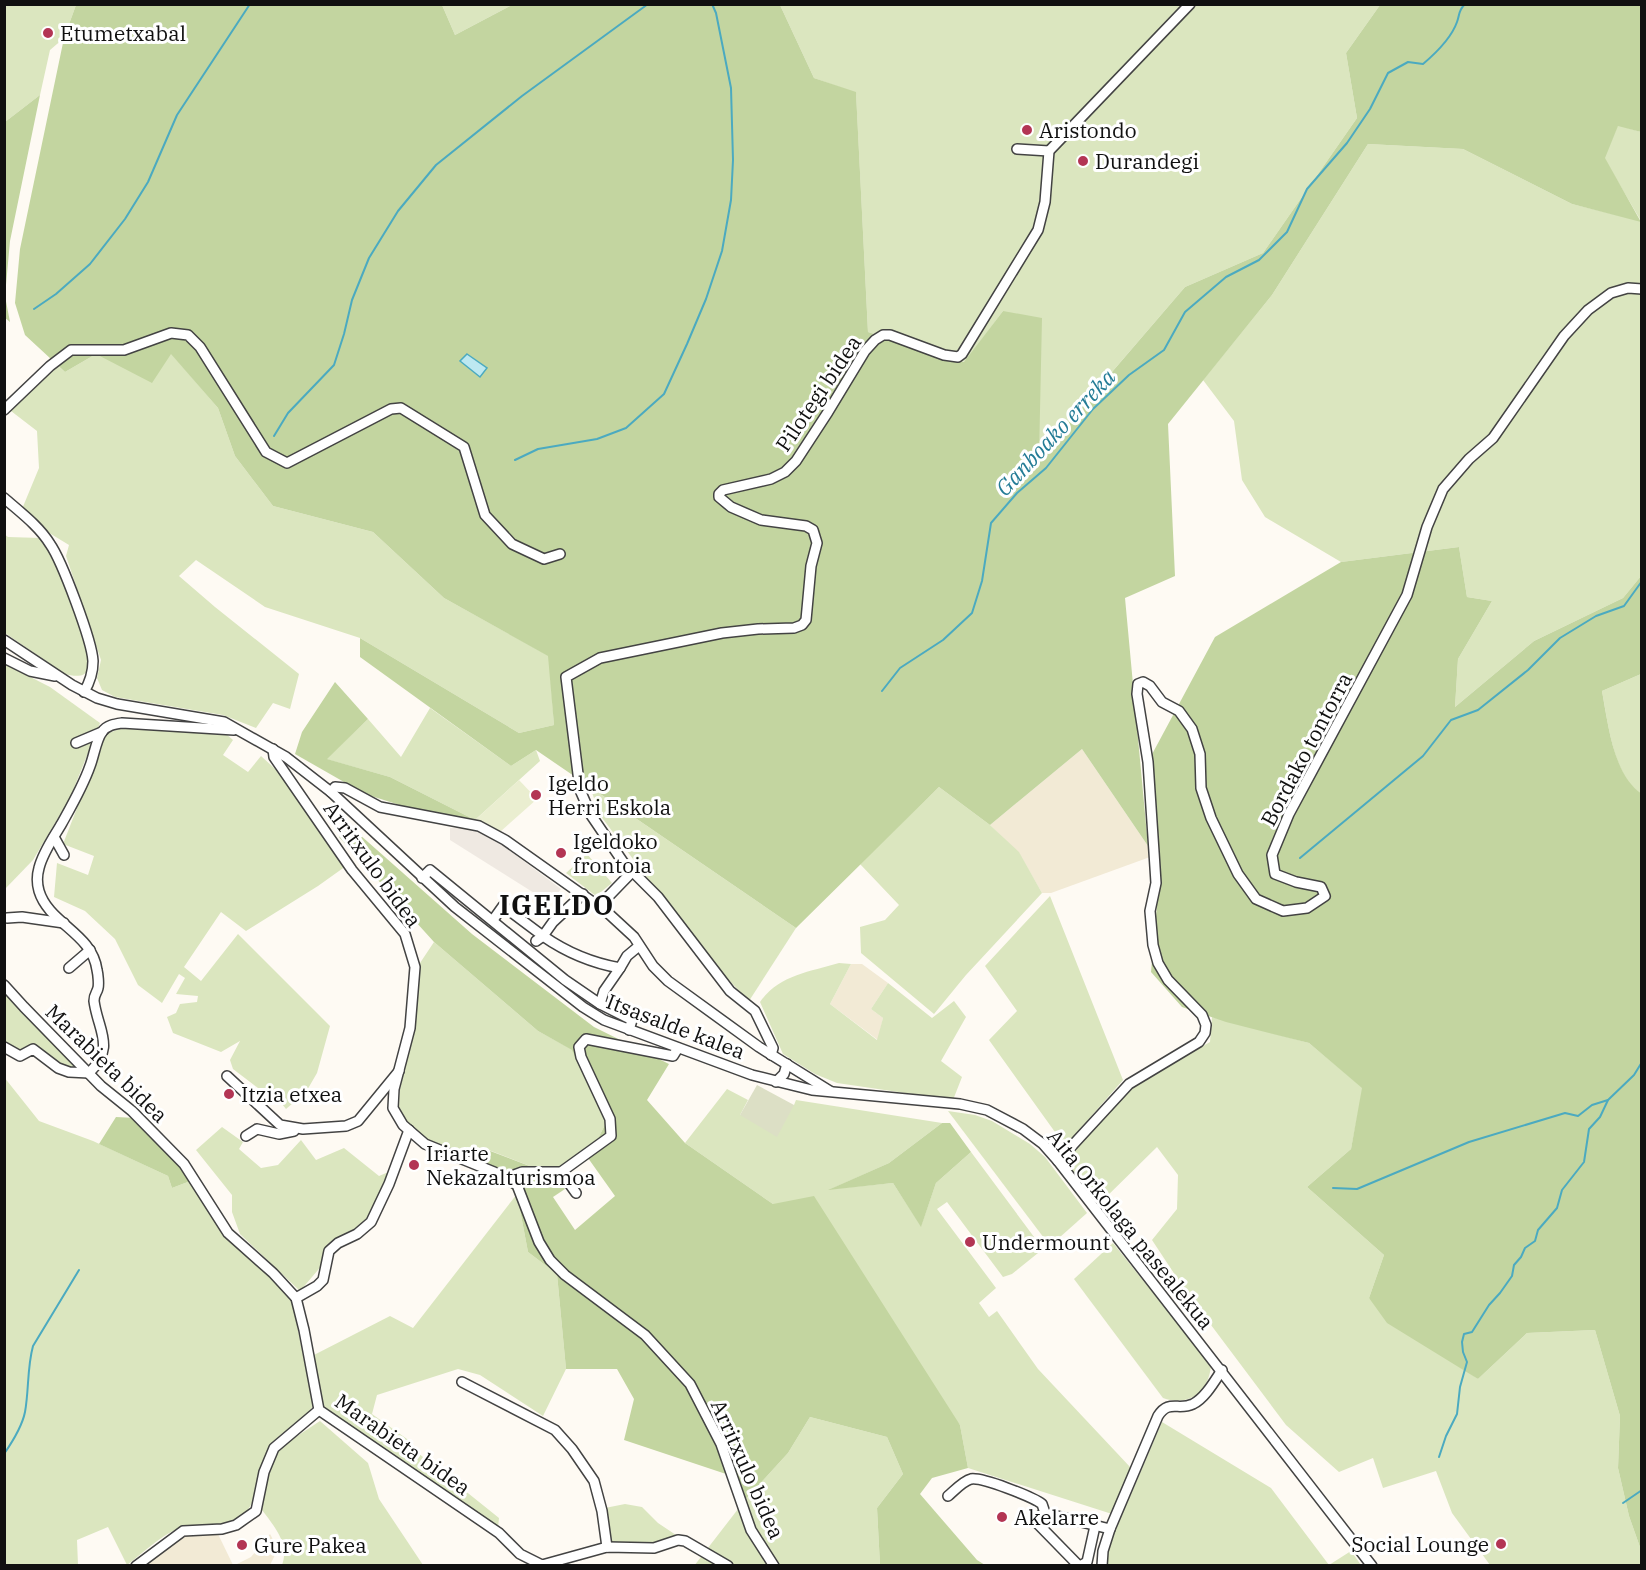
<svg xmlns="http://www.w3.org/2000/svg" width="1646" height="1570" font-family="'IBM Plex Serif',serif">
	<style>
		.farmland { fill: #f2ead5 }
		.green { fill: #dbe6bf }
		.forest { fill: #c3d5a0 }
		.cemetery { fill: #dcdfc5 }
		.pitch { fill: #eaeed0 }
		.plaza { fill: #efe9e2 }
		.water { fill: #bde8f1; stroke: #4baac0; stroke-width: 1.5 }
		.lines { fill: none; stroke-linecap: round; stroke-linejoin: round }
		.stream { stroke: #4baac0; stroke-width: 2 }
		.minor-casing { stroke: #434343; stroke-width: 12 }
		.minor { stroke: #fff; stroke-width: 9 }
		.poi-dot { fill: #b33554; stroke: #fff; stroke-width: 2 }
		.labels { text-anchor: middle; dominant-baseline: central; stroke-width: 6; stroke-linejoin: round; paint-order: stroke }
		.poi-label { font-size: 21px; fill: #101010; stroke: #fff; text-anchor: start }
		.street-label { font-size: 21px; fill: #101010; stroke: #fff }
		.water-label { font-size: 22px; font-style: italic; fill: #247c96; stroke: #fff }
		.district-label { font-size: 27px; font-weight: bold; letter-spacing: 1.5px; fill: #101010; stroke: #fff }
	</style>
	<rect width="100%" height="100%" fill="#fefaf3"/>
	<g class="farmland">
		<path d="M 1082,749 L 1148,846 L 1150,857 L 1051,893 L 1042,893 L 1019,853 L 990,825 Z"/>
		<path d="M 851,964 L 862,964 L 888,983 L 871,1009 L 883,1018 L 878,1040 L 830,1004 Z"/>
		<path d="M 218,1534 L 233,1565 L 144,1565 L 185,1535 Z"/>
		<path d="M 270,1534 L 278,1549 L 270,1565 L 235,1565 L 251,1557 Z"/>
	</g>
	<g class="green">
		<path d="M 5,5 L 76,5 L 64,38 L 50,50 L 40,95 L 5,122 Z"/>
		<path d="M 442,5 L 512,5 L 455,35 Z"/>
		<path d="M 780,5 L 1380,5 L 1346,53 L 1357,118 L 1263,253 L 1185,287 L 1038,458 L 1003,311 L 965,362 L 868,332 L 856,93 L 814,78 Z"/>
		<path d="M 1618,125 L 1641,132 L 1641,576 L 1623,598 L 1534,641 L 1455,707 L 1458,659 L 1492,601 L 1467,597 L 1459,547 L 1341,562 L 1265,517 L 1242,480 L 1234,421 L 1203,380 L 1272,295 L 1368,144 L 1463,149 L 1572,204 L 1641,221 L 1604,158 Z"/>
		<path d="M 171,353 L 218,408 L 235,456 L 273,506 L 373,532 L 444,598 L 549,656 L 554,725 L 519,733 L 360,638 L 265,607 L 196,560 L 179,576 L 215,607 L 299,674 L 290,709 L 273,703 L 256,728 L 223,715 L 115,697 L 102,690 L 97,678 L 101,660 L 66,556 L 69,545 L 46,531 L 22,509 L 39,468 L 37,431 L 11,411 L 58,366 L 65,372 L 96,354 Z"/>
		<path d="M 4,534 L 8,537 L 41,538 C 54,554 93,649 89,667 C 86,679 73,676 65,674 L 5,633 Z"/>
		<path d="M 5,664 L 50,687 L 100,723 L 70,798 L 33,860 L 5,889 Z"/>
		<path d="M 1641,674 L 1641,794 C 1613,776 1608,722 1602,691 Z"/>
		<path d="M 430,708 L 511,766 L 536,750 L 540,761 L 475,820 L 390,777 L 326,759 L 368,719 L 401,757 Z"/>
		<path d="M 122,728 L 157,728 L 225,733 L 233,740 L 223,755 L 248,772 L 261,756 L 285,778 L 346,866 L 318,886 L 246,931 L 221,912 L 184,967 L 201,981 L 238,934 L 330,1026 L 317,1073 L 306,1092 L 286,1109 L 269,1088 L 258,1088 L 233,1069 L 230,1060 L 240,1041 L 221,1052 L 173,1033 L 167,1017 L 176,1013 L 180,1004 L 197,1002 L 198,996 L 176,994 L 185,978 L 179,974 L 162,1003 L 138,985 L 115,939 L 85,911 L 54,897 L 57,863 L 88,875 L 94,856 L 63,844 L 106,734 Z"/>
		<path d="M 590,787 L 796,928 L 749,1001 L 724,975 L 645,875 L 600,815 Z"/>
		<path d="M 939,787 L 990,825 L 1019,852 L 1042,893 L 966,975 L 934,1014 L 861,953 L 860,927 L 885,920 L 899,905 L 860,864 Z"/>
		<path d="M 587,854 L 612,883 L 596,896 L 566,873 Z"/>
		<path d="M 1050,896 L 1123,1080 L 1065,1146 L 989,1040 L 1017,1011 L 985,966 Z"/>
		<path d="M 434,942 L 538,1031 L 573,1050 L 607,1121 L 588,1158 L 558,1177 L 486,1149 L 482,1162 L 426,1141 L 407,1123 L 399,1107 L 400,1089 L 415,1025 L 418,966 Z"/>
		<path d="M 839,963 L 851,964 L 830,1004 L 877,1040 L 883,1018 L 871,1009 L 888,983 L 932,1018 L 954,1001 L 966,1017 L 941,1061 L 962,1077 L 953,1100 L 837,1083 L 815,1074 L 783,1054 L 760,1002 C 779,975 809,972 839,963 Z"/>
		<path d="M 4,990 L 81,1069 L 59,1064 L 32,1045 L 19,1051 L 5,1043 Z"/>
		<path d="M 1212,1017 L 1309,1043 L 1363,1088 L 1351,1149 L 1307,1187 L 1384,1255 L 1369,1298 L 1478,1379 L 1527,1333 L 1595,1330 L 1620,1416 L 1618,1468 L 1629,1516 L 1641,1550 L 1641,1565 L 1490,1565 L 1452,1513 L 1436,1471 L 1383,1488 L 1373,1458 L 1339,1472 L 1286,1425 L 1187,1293 L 1152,1240 L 1177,1209 L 1178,1175 L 1157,1147 L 1098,1205 L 1066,1163 L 1076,1145 L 1130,1088 L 1210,1042 Z"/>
		<path d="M 4,1077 L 39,1121 L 93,1141 L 168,1176 L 172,1188 L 193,1180 L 227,1234 L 292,1300 L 313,1406 C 302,1424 279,1432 270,1446 C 253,1472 264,1505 234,1522 C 221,1529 203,1524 189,1526 C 166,1529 145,1552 127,1565 L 108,1527 L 77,1540 L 78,1565 L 5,1565 Z"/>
		<path d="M 727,1089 L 748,1100 L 740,1115 L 794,1105 L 796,1100 L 942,1123 L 889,1163 L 831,1189 L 893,1183 L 921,1226 L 936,1183 L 971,1152 L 1043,1249 L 1012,1274 L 1003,1277 L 947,1202 L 937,1209 L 996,1288 L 979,1303 L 989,1317 L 997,1311 L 1038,1369 L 1131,1468 L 1112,1514 L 968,1468 L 960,1425 L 773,1204 L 685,1143 Z"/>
		<path d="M 948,1111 L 975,1115 L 992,1121 L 1030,1144 L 1045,1157 L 1087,1213 L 1050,1246 Z"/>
		<path d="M 222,1127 L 243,1142 L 239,1149 L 261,1168 L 278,1165 L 301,1140 L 316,1160 L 344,1148 L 379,1176 L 391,1171 L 371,1217 L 358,1231 L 328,1244 L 324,1263 L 300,1291 L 240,1234 L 232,1212 L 232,1195 L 196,1150 Z"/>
		<path d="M 517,1194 L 528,1252 L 557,1274 L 566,1369 L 543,1416 L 480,1375 L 458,1369 L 377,1395 L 372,1414 L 407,1439 L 413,1449 L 499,1518 L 498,1528 L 323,1407 L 312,1356 L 390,1316 L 413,1328 Z"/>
		<path d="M 1113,1243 L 1211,1365 C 1209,1392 1189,1407 1163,1398 L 1074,1279 Z"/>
		<path d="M 810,1417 L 887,1437 L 903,1474 L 877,1508 L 880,1565 L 694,1566 L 745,1500 L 788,1453 Z"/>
		<path d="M 320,1421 L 368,1463 L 379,1499 L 423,1565 L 282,1565 C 290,1544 274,1526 262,1510 L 268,1473 L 279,1448 Z"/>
		<path d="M 1162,1422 L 1271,1488 L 1329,1565 L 1351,1551 L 1361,1565 L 1107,1565 L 1107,1550 Z"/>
		<path d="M 625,1504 L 642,1507 L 658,1523 L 679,1537 L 651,1545 L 611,1543 L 605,1508 Z"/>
	</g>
	<g class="forest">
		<path d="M 76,5 L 442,5 L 455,35 L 512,5 L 780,5 L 814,78 L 856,92 L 868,332 L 964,362 L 1003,311 L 1042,318 L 1039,457 L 1185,287 L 1263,253 L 1357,118 L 1346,53 L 1380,5 L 1641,5 L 1641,132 L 1618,126 L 1605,158 L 1641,222 L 1572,204 L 1463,149 L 1368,144 L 1272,295 L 1168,424 L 1175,576 L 1125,598 L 1148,846 L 1082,749 L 990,825 L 939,787 L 796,928 L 536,750 L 511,766 L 360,657 L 360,638 L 519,733 L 554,725 L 548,656 L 444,598 L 373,532 L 273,506 L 235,456 L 218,408 L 171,354 L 152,383 L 96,354 L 65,372 L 25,335 L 15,303 L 20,249 L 64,38 Z"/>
		<path d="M 40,95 L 10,241 L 5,296 L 10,322 L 4,317 L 5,122 Z"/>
		<path d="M 1459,547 L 1467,597 L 1492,601 L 1458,659 L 1455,707 L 1534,641 L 1623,598 L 1641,576 L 1641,674 L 1602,691 C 1608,723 1613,775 1642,794 L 1641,1550 L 1629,1516 L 1618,1468 L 1620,1416 L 1595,1330 L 1527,1333 L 1478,1379 L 1387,1323 L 1369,1298 L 1384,1255 L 1307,1187 L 1351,1149 L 1362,1088 L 1309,1043 L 1226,1022 L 1182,1007 L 1151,972 L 1159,883 L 1150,758 L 1215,637 L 1341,562 Z"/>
		<path d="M 335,682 L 368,719 L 327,759 L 390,777 L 475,820 L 428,814 L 365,794 L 295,754 L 302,732 Z"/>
		<path d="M 351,827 L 472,934 L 594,1027 L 669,1064 L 647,1100 L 685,1143 L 773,1204 L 814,1196 L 960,1425 L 968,1468 L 932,1478 L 920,1494 L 977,1560 L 985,1565 L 880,1565 L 877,1508 L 903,1474 L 887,1437 L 810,1417 L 788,1453 L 745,1500 L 735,1477 L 624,1440 L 634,1399 L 617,1369 L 566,1369 L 557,1274 L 528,1252 L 517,1194 L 482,1162 L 485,1149 L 558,1177 L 565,1189 L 553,1197 L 575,1230 L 615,1196 L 588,1158 L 607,1121 L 572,1050 L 538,1031 L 434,942 L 339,837 Z"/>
		<path d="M 116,1117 L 136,1118 L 193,1180 L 172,1188 L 168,1176 L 99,1144 Z"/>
		<path d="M 942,1123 L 950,1123 L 971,1152 L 936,1183 L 921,1227 L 893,1183 L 828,1190 L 889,1163 Z"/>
	</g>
	<path class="cemetery" d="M 757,1085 L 794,1105 L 777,1137 L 740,1115 Z"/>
	<path class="pitch" d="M 519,780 L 537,799 L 500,832 L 475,820 Z"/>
	<path class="plaza" d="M 450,828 L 464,828 L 489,835 L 561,889 L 550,903 L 450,840 Z"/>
	<path class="water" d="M 467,354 L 487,368 L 480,377 L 460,361 Z"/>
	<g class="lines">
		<g class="stream">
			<path d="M 34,309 L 56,294 L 90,264 L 125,219 L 148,182 L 177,115 L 250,4"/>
			<path d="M 274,436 L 288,413 L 334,365 L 344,334 L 352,300 L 369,258 L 398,211 L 436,165 L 522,96 L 648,4"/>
			<path d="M 515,460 L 538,449 L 597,439 L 626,428 L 664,394 L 687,344 L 706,299 L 722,251 L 731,200 L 733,160 L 731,88 L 716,13 L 712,4"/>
			<path d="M 882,691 L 900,668 L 943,640 L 972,613 L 982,581 L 991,523 L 1017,493 L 1046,468 L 1093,409 L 1129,375 L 1164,350 L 1185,312 L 1226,277 L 1259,260 L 1287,232 L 1307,189 L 1347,143 L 1370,109 L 1388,73 L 1408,62 L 1423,64 C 1436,53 1451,39 1457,22 C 1460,14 1458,11 1465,4"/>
			<path d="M 1300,858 L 1423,756 L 1451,720 L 1478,710 L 1528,670 L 1560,638 L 1596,616 L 1624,606 L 1642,581"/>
			<path d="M 1333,1188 L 1357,1189 L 1469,1142 L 1565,1113 L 1578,1116 L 1592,1105 L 1608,1100"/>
			<path d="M 4,1454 C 13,1441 22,1427 25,1412 C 29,1390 27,1368 33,1346 L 79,1270"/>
			<path d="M 1439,1457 L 1446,1436 L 1457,1414 L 1460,1387 L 1467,1362 L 1463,1352 L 1462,1342 L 1464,1334 L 1472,1332 L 1489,1305 L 1500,1293 L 1512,1276 L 1514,1265 L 1521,1257 L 1525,1248 L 1535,1241 L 1538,1230 L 1557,1208 L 1562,1190 L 1584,1162 L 1589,1129 L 1600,1117 L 1608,1100 L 1634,1075 L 1642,1062"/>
			<path d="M 1623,1503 L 1642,1490"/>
		</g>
		<defs>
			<g id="minor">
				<path d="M 1017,149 L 1049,151"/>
				<path d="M 4,410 L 50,366 L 71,350 L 124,350 L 171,333 L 188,335 L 200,347 L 266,452 L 287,463 L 391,409 L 401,408 L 464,447 L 485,515 L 512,544 L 544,559 L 560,554"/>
				<path d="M 4,498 C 20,512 39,526 50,544 C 62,561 92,641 93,661 C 93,673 90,682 84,692"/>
				<path d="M 4,640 L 72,685 L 97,698 L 117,704 L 224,722 L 286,757 L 331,792 L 455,907 L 583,1007 L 604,1020 L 752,1075 L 812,1090 L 960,1104 L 987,1110 L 1023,1129 L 1043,1144 L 1058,1161 L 1372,1566"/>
				<path d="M 4,658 L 30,671 L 55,676"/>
				<path d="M 76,743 L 102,732"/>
				<path d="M 273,749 L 274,757 L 352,870 L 405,934 L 415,967 L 410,1028 L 394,1089 L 393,1108 L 403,1125 L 425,1144 L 494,1172 L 517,1185 L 539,1242 L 550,1260 L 565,1275 L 645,1335 L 690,1384 L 721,1444 L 751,1530 L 774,1566"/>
				<path d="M 331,792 L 335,787 L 345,788 L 380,807 L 479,826 L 505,840 L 608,913 L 634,937 L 653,966 L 668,981 L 759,1047 L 830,1091"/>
				<path d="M 54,837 L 64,855"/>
				<path d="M 422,878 L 430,870 L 565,980 L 600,1004 L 632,1020 L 629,1030"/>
				<path d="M 583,894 L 553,922 L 543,936 C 566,952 592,963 620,968 L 627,956 L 639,946"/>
				<path d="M 599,906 L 632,872"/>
				<path d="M 7,918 L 22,917 L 64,923"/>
				<path d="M 493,920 L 503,906 L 543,936 L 536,941"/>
				<path d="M 69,968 L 90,950"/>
				<path d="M 4,985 L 24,1007 L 101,1086 L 132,1111 L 184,1164 L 228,1233 L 273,1273 L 296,1298 L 304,1330 L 319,1410 L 499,1533 L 520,1554 L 542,1565 L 607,1547 L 654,1548 L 678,1540 L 685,1541 L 728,1566"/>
				<path d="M 600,1004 L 604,991 L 620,968"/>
				<path d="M 4,1047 L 20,1056 L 33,1049 L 58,1068 L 69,1072 L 89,1073 C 116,1047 98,1031 94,1001 C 94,994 97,993 98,988 C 99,984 98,974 97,970 C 92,933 49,924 39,891 C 37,884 37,875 39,868 C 43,852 54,837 62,823 C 72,805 83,786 90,766 C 94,756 96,740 102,732 C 107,725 115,724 122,723 L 234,730"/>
				<path d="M 771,1055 L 773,1048 L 755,1011 L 730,991 L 658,897 L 623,862 L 591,815 L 580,790 L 566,677 L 600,658 L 722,633 L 758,629 L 794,628 L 802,625 L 806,620 L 811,566 L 817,543 L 813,530 L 806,526 L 761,520 L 731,507 L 719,497 L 719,494 L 723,490 L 771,479 L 785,472 L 796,461 L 828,412 L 865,351 L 875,340 L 883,335 L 890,335 L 944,355 L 958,357 L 962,354 L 1038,230 L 1045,202 L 1049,151 L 1190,4"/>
				<path d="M 227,1076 L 280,1125 L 303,1129 L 346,1126 L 358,1121 L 399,1071"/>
				<path d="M 776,1082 L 784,1074 L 787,1064"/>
				<path d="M 246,1136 L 257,1129 L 279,1134 L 294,1131"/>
				<path d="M 1058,1161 L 1129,1084 L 1199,1042 L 1205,1033 L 1206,1025 L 1202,1015 L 1168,980 L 1158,963 L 1153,945 L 1150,911 L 1156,883 L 1154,852 L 1148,762 L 1137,694 L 1138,684 L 1143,682 L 1150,686 L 1162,702 L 1179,711 L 1192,729 L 1200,754 L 1201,788 L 1211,818 L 1238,874 L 1256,899 L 1283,911 L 1307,908 L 1325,896 L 1321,887 L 1296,882 L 1275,874 L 1272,855 L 1289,814 L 1407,595 L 1427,527 L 1443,489 L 1469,459 L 1493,438 L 1564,336 L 1588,310 L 1611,293 L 1628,288 L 1642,289"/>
				<path d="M 561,1172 L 576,1193"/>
				<path d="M 506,1178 L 522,1172 L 561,1172 L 611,1136 L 610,1119 L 581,1057 L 579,1047 L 586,1039 L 673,1056 L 678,1048"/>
				<path d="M 296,1298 L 317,1286 L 323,1280 L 329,1251 L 338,1243 L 357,1234 L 371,1222 L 389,1184 L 409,1130"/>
				<path d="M 462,1382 L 555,1430 L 572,1449 L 594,1481 L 602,1511 L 607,1547"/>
				<path d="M 948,1496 C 955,1490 963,1481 971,1479 C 982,1477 1033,1497 1042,1504 L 1045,1513 L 1110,1529"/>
				<path d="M 1045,1513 L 1040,1516 L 1038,1524 L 1079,1566"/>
				<path d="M 136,1566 L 183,1531 L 222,1529 L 236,1525 L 256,1511 L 264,1472 L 274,1448 L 319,1410"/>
				<path d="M 1080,1566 L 1087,1562 L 1095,1526"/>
				<path d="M 1102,1566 L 1103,1551 L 1110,1529 L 1158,1416 C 1169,1399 1178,1411 1193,1404 C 1205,1398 1214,1382 1222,1370"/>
			</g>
		</defs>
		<use href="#minor" class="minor-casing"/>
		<use href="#minor" class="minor"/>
	</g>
	<g class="poi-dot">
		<circle cx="48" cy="33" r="6"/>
		<circle cx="1027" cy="130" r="6"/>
		<circle cx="1083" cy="161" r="6"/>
		<circle cx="536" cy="795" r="6"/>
		<circle cx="561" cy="853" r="6"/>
		<circle cx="229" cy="1094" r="6"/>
		<circle cx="414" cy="1165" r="6"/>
		<circle cx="970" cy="1242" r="6"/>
		<circle cx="1002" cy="1517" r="6"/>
		<circle cx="1501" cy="1544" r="6"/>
		<circle cx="242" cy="1545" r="6"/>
	</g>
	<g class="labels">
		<g class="poi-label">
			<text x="60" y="33">Etumetxabal</text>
			<text x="1039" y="130">Aristondo</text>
			<text x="1095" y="161">Durandegi</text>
			<text x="548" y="783">Igeldo<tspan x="548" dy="24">Herri Eskola</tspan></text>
			<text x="573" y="841">Igeldoko<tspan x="573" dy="24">frontoia</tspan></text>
			<text x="241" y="1094">Itzia etxea</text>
			<text x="426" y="1153">Iriarte<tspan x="426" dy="24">Nekazalturismoa</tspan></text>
			<text x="982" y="1242">Undermount</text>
			<text x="1014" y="1517">Akelarre</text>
			<text x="1489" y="1544" text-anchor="end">Social Lounge</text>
			<text x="254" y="1545">Gure Pakea</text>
		</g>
		<g class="street-label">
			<text transform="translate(818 393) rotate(-56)">Pilotegi bidea</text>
			<text transform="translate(1306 749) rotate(-62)">Bordako tontorra</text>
			<text transform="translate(373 864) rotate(54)">Arritxulo bidea</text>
			<text transform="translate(676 1026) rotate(21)">Itsasalde kalea</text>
			<text transform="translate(107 1063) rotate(44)">Marabieta bidea</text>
			<text transform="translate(1131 1229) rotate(51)">Aita Orkolaga pasealekua</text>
			<text transform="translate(403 1444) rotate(35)">Marabieta bidea</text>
			<text transform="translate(748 1469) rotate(66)">Arritxulo bidea</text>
		</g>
		<g class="water-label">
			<text transform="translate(1055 432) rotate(-47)">Ganboako erreka</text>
		</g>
		<g class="district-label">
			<text x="557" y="904">IGELDO</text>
		</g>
	</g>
	<rect width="1646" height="1570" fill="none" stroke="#101010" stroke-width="12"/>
</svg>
